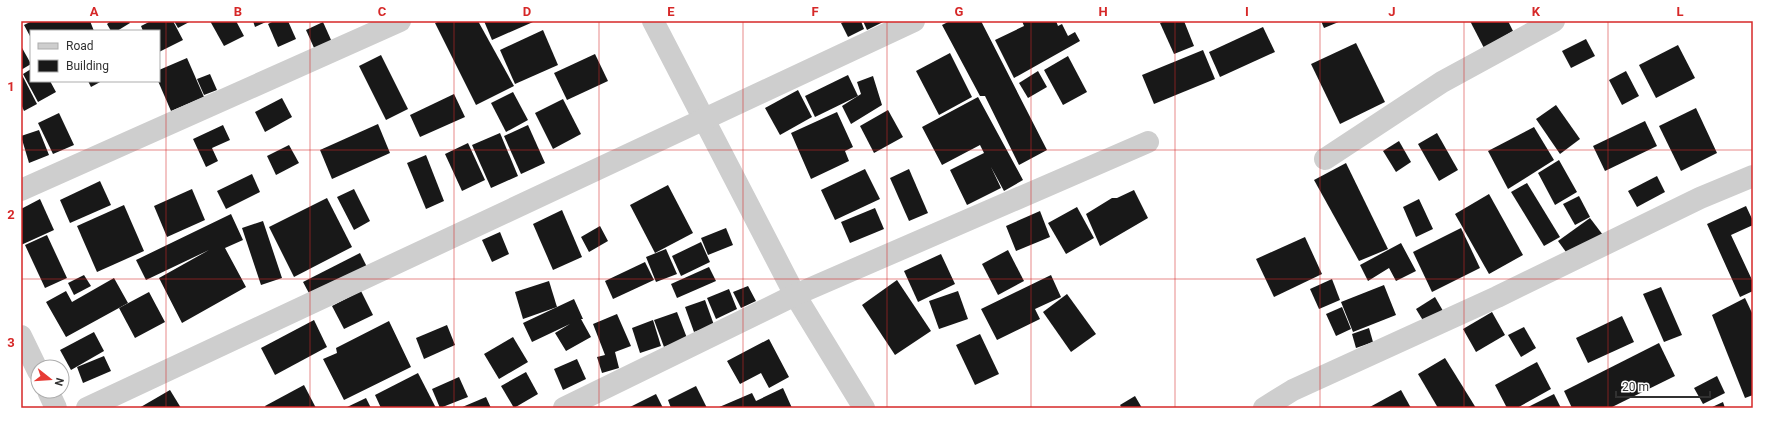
<svg xmlns="http://www.w3.org/2000/svg" width="1774" height="429" font-family="Roboto,sans-serif">
	<style>
		.building { fill: #181818 }
		.lines { fill: none; stroke-linecap: round; stroke-linejoin: round }
		.minor { stroke: #cecece; stroke-width: 22 }
		.grid { fill: none; stroke: #d62828; stroke-width: 1; stroke-opacity: 0.55 }
		.neatline { fill: none; stroke: #d62828; stroke-width: 1.5 }
		.grid-label { font-size: 13px; text-anchor: middle; font-weight: bold; fill: #d62828 }
	</style>
	<rect width="100%" height="100%" fill="#fff"/>
	<g class="building">
		<path d="M 32,21 L 90,21 L 94,31 L 31,31 L 31,38 L 24,25 Z"/>
		<path d="M 111,21 L 129,21 L 130,23 L 117,31 L 111,31 L 107,24 Z"/>
		<path d="M 151,21 L 173,21 L 183,40 L 159,52 L 159,31 L 143,31 L 141,26 Z"/>
		<path d="M 174,21 L 191,21 L 178,28 Z"/>
		<path d="M 210,21 L 236,21 L 244,36 L 224,46 Z"/>
		<path d="M 253,21 L 268,21 L 255,27 Z"/>
		<path d="M 274,21 L 288,21 L 296,39 L 278,47 L 268,24 Z"/>
		<path d="M 440,21 L 478,21 L 514,86 L 476,105 L 435,23 Z"/>
		<path d="M 484,21 L 532,21 L 533,22 L 492,40 Z"/>
		<path d="M 846,21 L 861,21 L 864,29 L 848,37 L 841,23 Z"/>
		<path d="M 863,21 L 885,21 L 867,30 Z"/>
		<path d="M 950,21 L 981,21 L 1047,150 L 1019,165 L 985,96 L 980,96 L 942,25 Z"/>
		<path d="M 1022,21 L 1056,21 L 1058,26 L 1062,24 L 1068,36 L 1075,32 L 1080,41 L 1014,78 L 995,40 L 1024,26 Z"/>
		<path d="M 1165,21 L 1184,21 L 1194,46 L 1174,54 L 1160,23 Z"/>
		<path d="M 1321,21 L 1341,21 L 1324,28 Z"/>
		<path d="M 1470,21 L 1508,21 L 1513,31 L 1484,48 Z"/>
		<path d="M 323,22 L 332,42 L 315,50 L 306,30 Z"/>
		<path d="M 1263,27 L 1275,52 L 1220,77 L 1209,52 Z"/>
		<path d="M 543,30 L 558,65 L 515,84 L 500,50 Z"/>
		<path d="M 1586,39 L 1595,56 L 1571,68 L 1562,51 Z"/>
		<path d="M 1356,43 L 1385,102 L 1340,124 L 1311,64 Z"/>
		<path d="M 1678,45 L 1695,78 L 1656,98 L 1639,65 Z"/>
		<path d="M 21,46 L 31,64 L 21,70 Z"/>
		<path d="M 1203,50 L 1215,79 L 1154,104 L 1142,75 Z"/>
		<path d="M 950,53 L 972,97 L 939,115 L 916,71 Z"/>
		<path d="M 595,54 L 608,81 L 567,100 L 554,73 Z"/>
		<path d="M 381,55 L 408,109 L 386,120 L 359,66 Z"/>
		<path d="M 1068,56 L 1087,92 L 1063,105 L 1044,70 Z"/>
		<path d="M 187,58 L 204,97 L 171,111 L 158,81 L 159,70 Z"/>
		<path d="M 31,69 L 31,81 L 50,81 L 56,92 L 38,102 L 23,74 Z"/>
		<path d="M 1038,71 L 1047,87 L 1028,98 L 1019,83 Z"/>
		<path d="M 1626,71 L 1639,96 L 1622,105 L 1609,80 Z"/>
		<path d="M 21,73 L 37,104 L 24,111 L 21,104 Z"/>
		<path d="M 210,74 L 217,90 L 204,95 L 197,79 Z"/>
		<path d="M 848,75 L 858,96 L 815,117 L 805,96 Z"/>
		<path d="M 873,76 L 882,105 L 851,124 L 842,106 L 861,94 L 857,82 Z"/>
		<path d="M 88,81 L 102,81 L 91,87 Z"/>
		<path d="M 798,90 L 812,117 L 780,135 L 765,108 Z"/>
		<path d="M 513,92 L 528,120 L 506,132 L 491,103 Z"/>
		<path d="M 454,94 L 465,117 L 420,137 L 410,115 Z"/>
		<path d="M 978,97 L 1023,180 L 1004,191 L 991,167 L 1001,188 L 967,205 L 950,170 L 984,153 L 980,145 L 942,165 L 922,127 Z"/>
		<path d="M 282,98 L 292,117 L 265,132 L 255,112 Z"/>
		<path d="M 563,99 L 581,134 L 553,149 L 535,113 Z"/>
		<path d="M 1556,105 L 1580,139 L 1560,154 L 1536,119 Z"/>
		<path d="M 1696,108 L 1717,153 L 1681,171 L 1659,126 Z"/>
		<path d="M 888,110 L 903,137 L 874,153 L 860,126 Z"/>
		<path d="M 837,112 L 853,147 L 845,151 L 849,161 L 811,179 L 791,133 Z"/>
		<path d="M 59,113 L 74,145 L 53,154 L 38,123 Z"/>
		<path d="M 1645,121 L 1657,146 L 1605,171 L 1593,146 Z"/>
		<path d="M 378,124 L 390,153 L 332,179 L 320,150 Z"/>
		<path d="M 223,125 L 230,140 L 212,148 L 218,161 L 206,167 L 193,139 Z"/>
		<path d="M 528,125 L 545,163 L 521,174 L 504,136 Z"/>
		<path d="M 1534,127 L 1554,160 L 1508,189 L 1488,151 Z"/>
		<path d="M 39,130 L 49,155 L 29,163 L 21,136 Z"/>
		<path d="M 500,133 L 518,176 L 491,188 L 472,145 Z"/>
		<path d="M 1437,133 L 1458,170 L 1439,181 L 1418,144 Z"/>
		<path d="M 1399,141 L 1411,162 L 1396,172 L 1383,151 Z"/>
		<path d="M 468,143 L 485,180 L 462,191 L 445,154 Z"/>
		<path d="M 289,145 L 299,163 L 276,175 L 267,156 Z"/>
		<path d="M 426,155 L 444,201 L 426,209 L 407,163 Z"/>
		<path d="M 1559,160 L 1577,192 L 1555,205 L 1538,173 Z"/>
		<path d="M 1346,163 L 1388,249 L 1359,261 L 1314,180 Z"/>
		<path d="M 865,169 L 880,199 L 835,220 L 821,190 Z"/>
		<path d="M 909,169 L 928,213 L 909,221 L 890,178 Z"/>
		<path d="M 252,174 L 260,192 L 226,209 L 217,191 Z"/>
		<path d="M 1657,176 L 1665,192 L 1637,207 L 1628,191 Z"/>
		<path d="M 100,181 L 111,205 L 70,223 L 60,200 Z"/>
		<path d="M 1527,183 L 1560,237 L 1544,246 L 1511,192 Z"/>
		<path d="M 668,185 L 693,233 L 655,253 L 630,205 Z"/>
		<path d="M 192,189 L 205,220 L 167,237 L 154,206 Z"/>
		<path d="M 354,189 L 370,221 L 354,230 L 337,197 Z"/>
		<path d="M 1134,190 L 1148,218 L 1100,246 L 1086,214 L 1112,198 L 1117,198 Z"/>
		<path d="M 1489,194 L 1523,255 L 1489,274 L 1455,214 Z"/>
		<path d="M 1579,196 L 1590,217 L 1575,225 L 1563,204 Z"/>
		<path d="M 327,198 L 352,247 L 294,277 L 269,227 Z"/>
		<path d="M 40,199 L 54,230 L 21,245 L 21,209 Z"/>
		<path d="M 1419,199 L 1433,229 L 1416,237 L 1403,207 Z"/>
		<path d="M 124,205 L 144,251 L 97,272 L 77,226 Z"/>
		<path d="M 1746,206 L 1753,221 L 1753,225 L 1731,235 L 1753,282 L 1753,291 L 1740,297 L 1707,224 Z"/>
		<path d="M 1077,207 L 1094,238 L 1066,254 L 1048,223 Z"/>
		<path d="M 875,208 L 884,229 L 850,243 L 841,222 Z"/>
		<path d="M 562,210 L 582,257 L 553,270 L 533,224 Z"/>
		<path d="M 1040,211 L 1050,237 L 1016,251 L 1006,226 Z"/>
		<path d="M 231,214 L 243,240 L 225,248 L 246,287 L 182,323 L 159,278 L 209,250 L 146,280 L 136,260 Z"/>
		<path d="M 1590,218 L 1606,239 L 1574,263 L 1558,241 Z"/>
		<path d="M 263,221 L 282,278 L 261,285 L 242,228 Z"/>
		<path d="M 600,226 L 608,241 L 589,252 L 581,237 Z"/>
		<path d="M 726,228 L 733,245 L 708,255 L 701,238 Z"/>
		<path d="M 1461,228 L 1480,268 L 1432,292 L 1413,252 Z"/>
		<path d="M 500,232 L 509,254 L 492,262 L 482,240 Z"/>
		<path d="M 47,235 L 67,278 L 45,288 L 25,245 Z"/>
		<path d="M 1305,237 L 1322,274 L 1274,297 L 1256,259 Z"/>
		<path d="M 701,242 L 710,262 L 681,276 L 672,256 Z"/>
		<path d="M 1401,243 L 1416,271 L 1396,281 L 1389,268 L 1368,281 L 1360,265 Z"/>
		<path d="M 666,249 L 677,274 L 656,282 L 646,257 Z"/>
		<path d="M 1008,250 L 1024,281 L 998,295 L 982,264 Z"/>
		<path d="M 360,253 L 374,281 L 318,310 L 303,282 Z"/>
		<path d="M 941,254 L 955,284 L 918,302 L 904,271 Z"/>
		<path d="M 645,262 L 654,280 L 613,299 L 605,281 Z"/>
		<path d="M 709,267 L 716,281 L 677,298 L 671,284 Z"/>
		<path d="M 84,275 L 91,286 L 74,295 L 68,283 Z"/>
		<path d="M 1051,275 L 1061,297 L 1035,309 L 1040,319 L 997,340 L 981,309 Z"/>
		<path d="M 114,278 L 128,303 L 66,337 L 46,302 L 66,291 L 72,302 Z"/>
		<path d="M 1332,279 L 1340,300 L 1319,309 L 1310,289 Z"/>
		<path d="M 897,280 L 931,331 L 895,355 L 862,305 Z"/>
		<path d="M 549,281 L 557,307 L 523,319 L 515,292 Z"/>
		<path d="M 1384,285 L 1396,315 L 1353,332 L 1341,302 Z"/>
		<path d="M 748,286 L 756,301 L 741,308 L 733,292 Z"/>
		<path d="M 1661,287 L 1682,335 L 1664,342 L 1643,294 Z"/>
		<path d="M 729,289 L 737,309 L 716,319 L 707,298 Z"/>
		<path d="M 361,291 L 373,315 L 344,329 L 332,306 Z"/>
		<path d="M 958,291 L 968,319 L 939,329 L 929,301 Z"/>
		<path d="M 149,292 L 165,322 L 135,338 L 119,308 Z"/>
		<path d="M 1067,294 L 1096,334 L 1071,352 L 1043,312 Z"/>
		<path d="M 1435,297 L 1446,316 L 1427,327 L 1416,309 Z"/>
		<path d="M 1745,298 L 1753,315 L 1753,395 L 1745,398 L 1712,315 Z"/>
		<path d="M 574,299 L 583,319 L 581,319 L 591,337 L 566,351 L 555,333 L 570,324 L 532,342 L 523,323 Z"/>
		<path d="M 705,300 L 714,325 L 694,332 L 685,307 Z"/>
		<path d="M 1342,307 L 1351,329 L 1336,336 L 1326,314 Z"/>
		<path d="M 677,312 L 687,338 L 664,347 L 654,320 Z"/>
		<path d="M 1492,312 L 1505,335 L 1476,352 L 1463,329 Z"/>
		<path d="M 617,314 L 631,346 L 615,352 L 619,368 L 602,373 L 597,357 L 605,355 L 593,324 Z"/>
		<path d="M 1622,316 L 1634,342 L 1588,363 L 1576,338 Z"/>
		<path d="M 314,320 L 327,347 L 275,375 L 261,348 Z"/>
		<path d="M 653,320 L 661,346 L 640,353 L 632,328 Z"/>
		<path d="M 389,321 L 411,367 L 344,400 L 323,359 L 337,353 L 336,348 Z"/>
		<path d="M 447,325 L 455,345 L 424,359 L 416,338 Z"/>
		<path d="M 1524,327 L 1536,348 L 1521,357 L 1508,335 Z"/>
		<path d="M 1369,328 L 1373,342 L 1356,348 L 1352,334 Z"/>
		<path d="M 94,332 L 104,351 L 71,370 L 60,350 Z"/>
		<path d="M 980,334 L 999,374 L 975,385 L 956,345 Z"/>
		<path d="M 513,337 L 528,362 L 499,379 L 484,354 Z"/>
		<path d="M 769,339 L 789,377 L 769,388 L 761,373 L 740,384 L 727,361 Z"/>
		<path d="M 1659,343 L 1675,376 L 1610,408 L 1572,408 L 1564,391 Z"/>
		<path d="M 104,356 L 111,371 L 83,383 L 77,367 Z"/>
		<path d="M 1445,358 L 1476,408 L 1438,408 L 1418,374 Z"/>
		<path d="M 577,359 L 586,379 L 563,390 L 554,369 Z"/>
		<path d="M 1537,362 L 1551,389 L 1517,408 L 1507,408 L 1495,385 Z"/>
		<path d="M 526,372 L 538,394 L 514,408 L 501,386 Z"/>
		<path d="M 418,373 L 436,408 L 381,408 L 375,395 Z"/>
		<path d="M 1717,376 L 1725,393 L 1703,404 L 1694,388 Z"/>
		<path d="M 459,377 L 468,397 L 440,408 L 432,389 Z"/>
		<path d="M 304,385 L 316,408 L 266,408 L 265,406 Z"/>
		<path d="M 696,386 L 707,408 L 671,408 L 668,400 Z"/>
		<path d="M 783,388 L 792,408 L 717,408 L 752,393 L 756,401 Z"/>
		<path d="M 170,390 L 181,408 L 139,408 Z"/>
		<path d="M 1401,390 L 1411,408 L 1368,408 Z"/>
		<path d="M 656,394 L 663,408 L 628,408 Z"/>
		<path d="M 1554,394 L 1561,408 L 1526,408 Z"/>
		<path d="M 1135,396 L 1142,408 L 1122,408 L 1120,405 Z"/>
		<path d="M 486,397 L 491,408 L 460,408 Z"/>
		<path d="M 366,398 L 371,408 L 345,408 Z"/>
		<path d="M 1723,402 L 1725,408 L 1710,408 Z"/>
	</g>
	<g class="lines">
		<g class="minor">
			<path d="M 653,21 L 795,295 L 864,408"/>
			<path d="M 1325,159 L 1442,82 L 1554,21"/>
			<path d="M 21,190 L 400,21"/>
			<path d="M 21,336 L 38,371"/>
			<path d="M 48,391 L 56,408"/>
			<path d="M 87,408 L 914,21"/>
			<path d="M 564,408 L 795,295 L 1148,142"/>
			<path d="M 1264,408 L 1293,390 L 1497,297 L 1700,198 L 1753,176"/>
		</g>
	</g>
	<path class="grid" d="M 166,21 L 166,408M 310,21 L 310,408M 454,21 L 454,408M 599,21 L 599,408M 743,21 L 743,408M 887,21 L 887,408M 1031,21 L 1031,408M 1175,21 L 1175,408M 1320,21 L 1320,408M 1464,21 L 1464,408M 1608,21 L 1608,408M 21,150 L 1753,150M 21,279 L 1753,279"/>
	<rect width="1774" height="429" fill="none" stroke="#ffffff" stroke-width="44"/>
	<rect x="30" y="30" width="130" height="52" fill="#ffffff" stroke="#adadad"/>
	<rect x="38" y="43" width="20" height="6" fill="#cecece" stroke="#adadad"/>
	<text x="66" y="50" font-size="12" fill="#313131">Road</text>
	<rect x="38" y="60" width="20" height="12" fill="#181818" stroke="#adadad"/>
	<text x="66" y="70" font-size="12" fill="#313131">Building</text>
	<g transform="translate(50 379) rotate(107)"><circle r="19" fill="#ffffff" stroke="#adadad"/>
	<path d="M0-3L7 15L0 10L-7 15Z" fill="#e73b35"/>
	<text y="-6" font-size="11" font-weight="bold" text-anchor="middle" fill="#313131">N</text>
	</g>
	<path d="M1616 391v6h94v-6" fill="none" stroke="#313131" stroke-width="2"/>
	<text x="1622" y="391" font-size="12" fill="#313131" stroke="#ffffff" stroke-width="3" paint-order="stroke">20 m</text>
	<rect x="22" y="22" width="1730" height="385" class="neatline"/>
	<g class="grid-label">
		<text x="94" y="16">A</text>
		<text x="238" y="16">B</text>
		<text x="382" y="16">C</text>
		<text x="527" y="16">D</text>
		<text x="671" y="16">E</text>
		<text x="815" y="16">F</text>
		<text x="959" y="16">G</text>
		<text x="1103" y="16">H</text>
		<text x="1247" y="16">I</text>
		<text x="1392" y="16">J</text>
		<text x="1536" y="16">K</text>
		<text x="1680" y="16">L</text>
		<text x="11" y="91">1</text>
		<text x="11" y="219">2</text>
		<text x="11" y="347">3</text>
	</g>
</svg>
